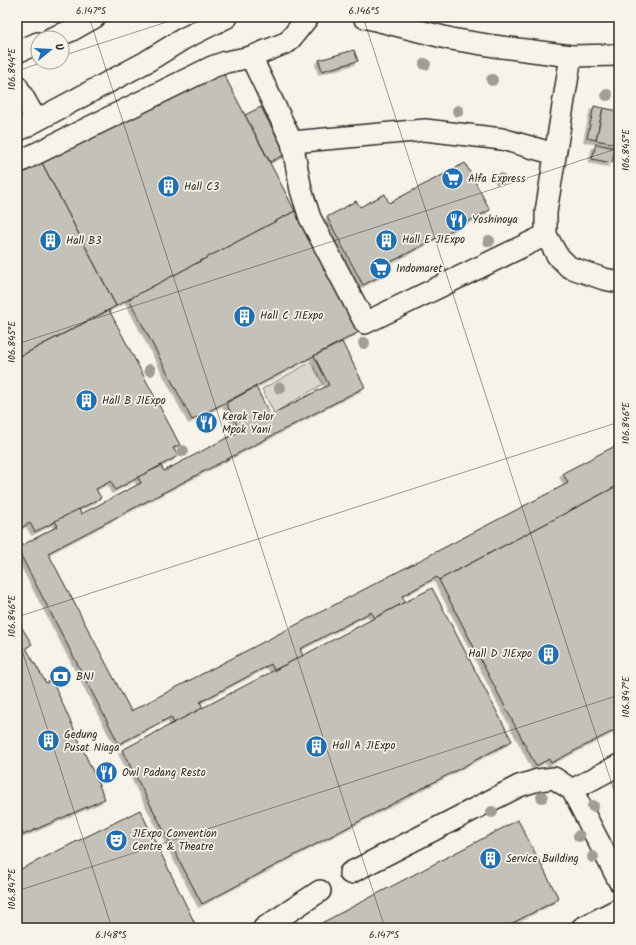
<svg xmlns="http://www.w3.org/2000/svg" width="636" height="945" font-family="Kalam,sans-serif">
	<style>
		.green { fill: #dad6cc; stroke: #82807c }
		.building { fill: #c4c1b9; stroke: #2b2b2b; filter: url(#shadow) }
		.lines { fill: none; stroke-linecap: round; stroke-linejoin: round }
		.minor-casing { stroke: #2b2b2b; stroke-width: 24 }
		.minor { stroke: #f7f3e8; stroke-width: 21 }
		.tree { fill: #9f9d96 }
		.ticks { fill: none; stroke: #2b2b2b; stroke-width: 1; stroke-opacity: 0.45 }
		.labels { text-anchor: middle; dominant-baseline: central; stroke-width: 3.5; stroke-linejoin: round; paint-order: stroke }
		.poi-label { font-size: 11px; fill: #2b2b2b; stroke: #f7f3e8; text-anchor: start }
		.neatline { fill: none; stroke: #2b2b2b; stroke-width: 1.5 }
		.ticks-label { font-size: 10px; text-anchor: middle; fill: #2b2b2b }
	</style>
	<defs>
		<filter id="shadow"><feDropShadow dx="-3.5" dy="3.5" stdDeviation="0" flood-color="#0004"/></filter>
	</defs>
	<rect width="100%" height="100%" fill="#f7f3e8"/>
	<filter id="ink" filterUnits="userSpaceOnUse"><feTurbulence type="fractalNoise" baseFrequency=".025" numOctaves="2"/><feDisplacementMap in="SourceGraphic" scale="8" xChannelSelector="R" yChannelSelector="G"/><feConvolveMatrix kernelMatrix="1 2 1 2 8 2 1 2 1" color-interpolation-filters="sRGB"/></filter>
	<g filter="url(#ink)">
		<path class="green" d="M 311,362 L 323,384 L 274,413 L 262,389 Z"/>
		<g class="building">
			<path d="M 354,50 L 358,61 L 322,71 L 319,60 Z"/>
			<path d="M 221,69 L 295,211 L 116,306 L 42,163 Z"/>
			<path d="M 594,106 L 603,108 L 596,140 L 587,138 Z"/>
			<path d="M 261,107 L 286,154 L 270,162 L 245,115 Z"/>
			<path d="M 603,108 L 619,111 L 619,130 L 616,144 L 596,140 Z"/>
			<path d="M 596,144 L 615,148 L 612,163 L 592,159 Z"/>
			<path d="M 42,163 L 116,306 L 17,358 L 17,176 Z"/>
			<path d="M 465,163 L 490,210 L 389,263 L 392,270 L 363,285 L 327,217 L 356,201 L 360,207 L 385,194 L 389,203 Z"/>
			<path d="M 295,211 L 359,332 L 192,420 L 129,299 Z"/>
			<path d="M 109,310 L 180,445 L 173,448 L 178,456 L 115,490 L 111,481 L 96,489 L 101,498 L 35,532 L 30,523 L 17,530 L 17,358 Z"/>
			<path d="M 342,342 L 365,387 L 48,553 L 131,711 L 568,483 L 563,473 L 619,444 L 619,485 L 439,580 L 437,577 L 402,596 L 405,602 L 375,618 L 371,612 L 300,649 L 303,656 L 274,670 L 271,664 L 200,702 L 203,708 L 194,713 L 174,723 L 171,717 L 119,744 L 17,548 L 58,526 L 55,521 L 79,509 L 81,514 L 141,483 L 138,477 L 161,466 L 164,471 L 240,431 L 226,403 L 256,387 L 270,415 L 329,385 L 314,356 Z"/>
			<path d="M 619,485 L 619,728 L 551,763 L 549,759 L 536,766 L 439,580 Z"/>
			<path d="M 432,588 L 512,741 L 202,904 L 122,750 Z"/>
			<path d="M 17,620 L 32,644 L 26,648 L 46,683 L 52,680 L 105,799 L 23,835 L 21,829 L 17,831 Z"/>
			<path d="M 140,810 L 197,928 L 20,928 L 17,919 L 17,871 Z"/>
			<path d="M 518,820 L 559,899 L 503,928 L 312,928 Z"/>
			<path d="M 291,917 L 297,928 L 270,928 Z"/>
		</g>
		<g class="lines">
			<defs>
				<g id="minor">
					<path d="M 364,17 L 451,39 L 494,46 L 571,56 L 619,55"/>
					<path d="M 52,38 L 70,31 L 95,17"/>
					<path d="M 17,52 L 38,43"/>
					<path d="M 571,56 L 546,212 L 546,235 L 557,255 L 569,267 L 604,279 L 619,282"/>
					<path d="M 251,57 L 292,142 L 301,190 L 310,218 L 365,323 L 546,235"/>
					<path d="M 17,86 L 36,120"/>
					<path d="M 17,131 L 146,62 L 183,39 L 227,17"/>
					<path d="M 292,142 L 425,130 L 502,139 L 555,154"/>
					<path d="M 17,163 L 212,67 L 226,62 L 251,57 L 288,42 L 308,17"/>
					<path d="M 572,790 L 619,765"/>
					<path d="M 350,873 L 519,786 L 538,780 L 554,778 L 572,790 L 619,881"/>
					<path d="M 264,928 L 320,891"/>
					<path d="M 582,928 L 619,909"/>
				</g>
			</defs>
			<use href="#minor" class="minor-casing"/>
			<use href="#minor" class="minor"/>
		</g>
		<g class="tree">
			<circle cx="425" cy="64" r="6"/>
			<circle cx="492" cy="80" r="6"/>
			<circle cx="607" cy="95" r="6"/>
			<circle cx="458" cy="111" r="6"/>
			<circle cx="500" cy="179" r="6"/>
			<circle cx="489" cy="241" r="6"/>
			<circle cx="364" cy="343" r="6"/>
			<circle cx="150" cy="370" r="6"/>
			<circle cx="280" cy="388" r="6"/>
			<circle cx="183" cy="451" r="6"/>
			<circle cx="542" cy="797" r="6"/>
			<circle cx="593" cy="806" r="6"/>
			<circle cx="492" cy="812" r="6"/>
			<circle cx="579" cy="836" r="6"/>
			<circle cx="593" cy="857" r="6"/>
		</g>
	</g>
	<path class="ticks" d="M 89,17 L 385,928M 363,17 L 619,806M 62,56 L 182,17M 17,71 L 43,62M 17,344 L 619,148M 17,617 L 619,422M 17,635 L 112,928M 17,891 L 619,695"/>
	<defs>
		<symbol id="supermarket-disc" viewBox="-11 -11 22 22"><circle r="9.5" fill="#1f6fb2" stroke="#f7f3e8"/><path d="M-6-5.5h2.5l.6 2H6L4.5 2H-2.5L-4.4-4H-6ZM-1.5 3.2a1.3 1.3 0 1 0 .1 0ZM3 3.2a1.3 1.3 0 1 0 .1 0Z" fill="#fff"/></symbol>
		<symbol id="building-disc" viewBox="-11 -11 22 22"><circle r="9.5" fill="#1f6fb2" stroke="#f7f3e8"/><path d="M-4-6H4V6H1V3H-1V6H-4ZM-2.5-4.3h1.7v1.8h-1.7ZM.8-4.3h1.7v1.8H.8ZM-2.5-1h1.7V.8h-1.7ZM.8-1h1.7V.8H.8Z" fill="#fff"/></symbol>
		<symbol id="restaurant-disc" viewBox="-11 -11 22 22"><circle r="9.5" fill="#1f6fb2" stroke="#f7f3e8"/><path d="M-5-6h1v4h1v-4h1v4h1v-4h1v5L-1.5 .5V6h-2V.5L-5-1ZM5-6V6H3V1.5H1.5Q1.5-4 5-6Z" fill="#fff"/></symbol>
		<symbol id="bank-disc" viewBox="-11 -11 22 22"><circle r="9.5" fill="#1f6fb2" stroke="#f7f3e8"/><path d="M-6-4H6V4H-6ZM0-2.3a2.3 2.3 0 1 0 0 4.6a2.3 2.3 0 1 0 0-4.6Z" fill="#fff"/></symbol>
		<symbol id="theatre-disc" viewBox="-11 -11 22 22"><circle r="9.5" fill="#1f6fb2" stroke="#f7f3e8"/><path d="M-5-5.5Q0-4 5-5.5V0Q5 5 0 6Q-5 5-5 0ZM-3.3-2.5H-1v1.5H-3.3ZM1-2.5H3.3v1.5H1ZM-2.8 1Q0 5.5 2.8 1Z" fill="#fff"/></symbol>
	</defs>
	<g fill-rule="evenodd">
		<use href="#supermarket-disc" x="440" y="166" width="25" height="25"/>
		<use href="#building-disc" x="156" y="174" width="25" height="25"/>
		<use href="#restaurant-disc" x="444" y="208" width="25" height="25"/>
		<use href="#building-disc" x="374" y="228" width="25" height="25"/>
		<use href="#building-disc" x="38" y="228" width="25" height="25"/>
		<use href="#supermarket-disc" x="368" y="256" width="25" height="25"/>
		<use href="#building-disc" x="232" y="304" width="25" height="25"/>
		<use href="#building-disc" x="74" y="388" width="25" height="25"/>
		<use href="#restaurant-disc" x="194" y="410" width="25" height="25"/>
		<use href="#building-disc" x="536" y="642" width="25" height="25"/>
		<use href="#bank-disc" x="48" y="664" width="25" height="25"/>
		<use href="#building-disc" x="36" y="728" width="25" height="25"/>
		<use href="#building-disc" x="304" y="734" width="25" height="25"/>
		<use href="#restaurant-disc" x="94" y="760" width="25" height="25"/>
		<use href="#theatre-disc" x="104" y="828" width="25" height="25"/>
		<use href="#building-disc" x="478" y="846" width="25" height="25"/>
	</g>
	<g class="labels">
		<g class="poi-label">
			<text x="468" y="179">Alfa Express</text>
			<text x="184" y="187">Hall C3</text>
			<text x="472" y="220">Yoshinoya</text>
			<text x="402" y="240">Hall E JIExpo</text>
			<text x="66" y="241">Hall B3</text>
			<text x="396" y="269">Indomaret</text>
			<text x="260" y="316">Hall C JIExpo</text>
			<text x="102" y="401">Hall B JIExpo</text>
			<text x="222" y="417">Kerak Telor<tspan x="222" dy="13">Mpok Yani</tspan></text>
			<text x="532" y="654" text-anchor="end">Hall D JIExpo</text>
			<text x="76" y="677">BNI</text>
			<text x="64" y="735">Gedung<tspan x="64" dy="13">Pusat Niaga</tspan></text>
			<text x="332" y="746">Hall A JIExpo</text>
			<text x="122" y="773">Owl Padang Resto</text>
			<text x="132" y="834">JIExpo Convention<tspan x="132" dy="13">Centre &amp; Theatre</tspan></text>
			<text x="506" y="859">Service Building</text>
		</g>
	</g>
	<rect width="636" height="945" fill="none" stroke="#f7f3e8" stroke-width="44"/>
	<g transform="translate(50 50) rotate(72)"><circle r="19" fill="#f7f3e8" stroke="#a5a39c"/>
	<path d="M0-3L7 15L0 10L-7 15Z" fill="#1f6fb2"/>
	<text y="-6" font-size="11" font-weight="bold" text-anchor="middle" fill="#2b2b2b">U</text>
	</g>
	<rect x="22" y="22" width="592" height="901" class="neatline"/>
	<g class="ticks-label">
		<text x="91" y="14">6.147°S</text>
		<text x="364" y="14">6.146°S</text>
		<text transform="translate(11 69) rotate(-90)" y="4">106.844°E</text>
		<text transform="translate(625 150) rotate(-90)" y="4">106.845°E</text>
		<text transform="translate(11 342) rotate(-90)" y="4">106.845°E</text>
		<text transform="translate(625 423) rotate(-90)" y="4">106.846°E</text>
		<text transform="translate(11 616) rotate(-90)" y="4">106.846°E</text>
		<text transform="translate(625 697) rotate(-90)" y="4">106.847°E</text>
		<text transform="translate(11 889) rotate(-90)" y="4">106.847°E</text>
		<text x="111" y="938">6.148°S</text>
		<text x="384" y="938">6.147°S</text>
	</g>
</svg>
